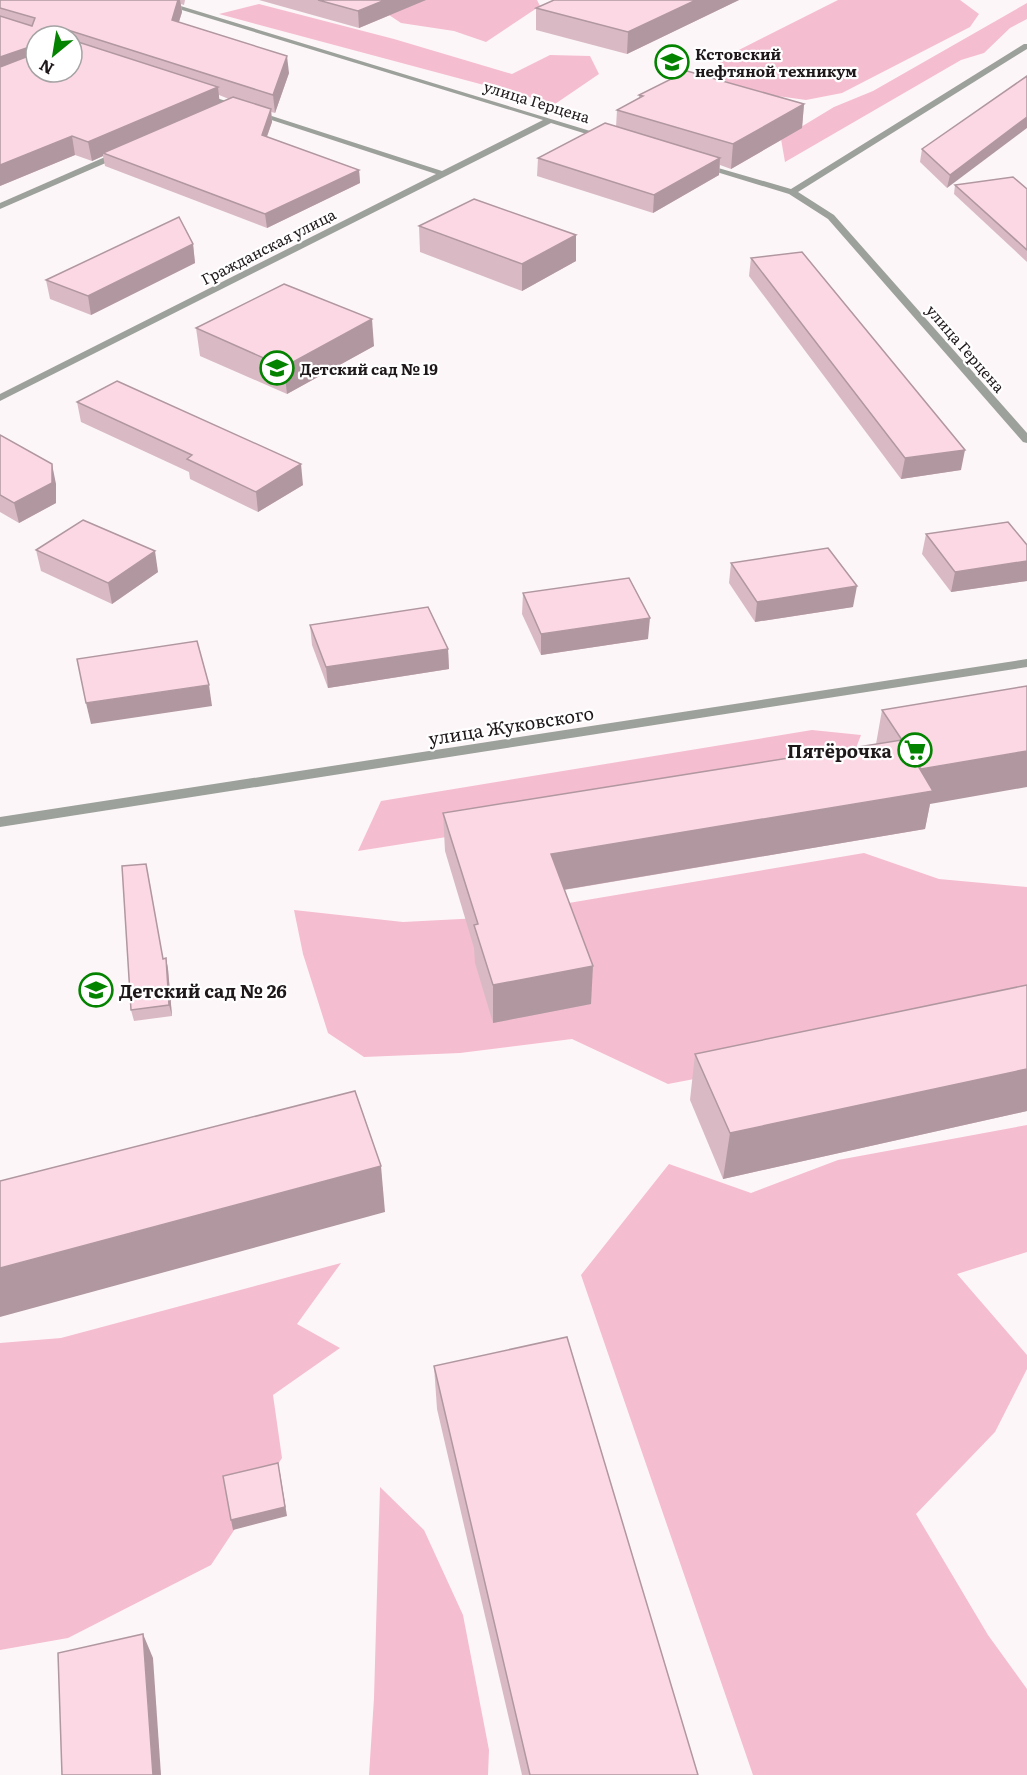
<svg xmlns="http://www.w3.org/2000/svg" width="1027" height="1775" font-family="Literata,serif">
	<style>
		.green { fill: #f5bdd0 }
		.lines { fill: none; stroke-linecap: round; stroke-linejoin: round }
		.street { fill: #9ca19b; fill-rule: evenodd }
		.wall { fill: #d9bac4; fill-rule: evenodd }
		.shaded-wall { fill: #b097a0 }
		.building { fill: #fcd8e4; stroke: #b097a0; stroke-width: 1.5 }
		.labels { text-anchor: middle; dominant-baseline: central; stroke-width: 4.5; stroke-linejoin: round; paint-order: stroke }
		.far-poi-label { font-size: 15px; font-weight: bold; fill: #1e181a; stroke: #fff; text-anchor: start }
		.far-street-label { font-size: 15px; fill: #1e181a; stroke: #fff }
		.street-label { font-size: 18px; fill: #1e181a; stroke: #fff }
		.poi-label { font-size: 18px; font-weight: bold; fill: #1e181a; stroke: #fff; text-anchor: end }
	</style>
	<rect width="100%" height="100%" fill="#fdf6f8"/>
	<g class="green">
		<path d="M 359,0 L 537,0 L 540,6 L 486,42 L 454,31 L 401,23 L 377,7 Z"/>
		<path d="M 838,0 L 960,0 L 979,14 L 970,27 L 842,93 L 806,100 L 770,95 L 727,82 L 714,71 L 723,58 Z"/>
		<path d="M 1027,3 L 1027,19 L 1010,28 L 984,53 L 961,60 L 785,162 L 781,139 L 834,107 L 873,91 Z"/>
		<path d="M 259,4 L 394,39 L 512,74 L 550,55 L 590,56 L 599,74 L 555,104 L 219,14 Z"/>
		<path d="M 812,730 L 861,735 L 846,774 L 358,851 L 381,801 Z"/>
		<path d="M 864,853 L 939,879 L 1027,887 L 1027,1016 L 668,1084 L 572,1039 L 460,1053 L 364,1057 L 328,1033 L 303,954 L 294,910 L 403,922 L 480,918 Z"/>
		<path d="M 1027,1125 L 1027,1252 L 957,1274 L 1027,1355 L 1027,1369 L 995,1432 L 916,1514 L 988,1635 L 1027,1689 L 1027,1775 L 753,1775 L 581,1275 L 669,1164 L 751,1193 L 838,1160 Z"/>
		<path d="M 341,1263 L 297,1324 L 340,1348 L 273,1395 L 282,1458 L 211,1565 L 68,1638 L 0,1650 L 0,1343 L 61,1338 Z"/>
		<path d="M 380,1487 L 424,1530 L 463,1615 L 489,1750 L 488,1775 L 369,1775 L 374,1698 Z"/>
	</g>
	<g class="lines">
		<g class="street">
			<path d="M 149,0 L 161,0 L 610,137 L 606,140 L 551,123 L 0,401 L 0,394 L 436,174 L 198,96 L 198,92 L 442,171 L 543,120 Z"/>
			<path d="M 1024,44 L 1027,44 L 1027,49 L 798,192 L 834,215 L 1027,433 L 1027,443 L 1023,442 L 828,219 L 789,194 L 697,166 L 701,163 L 791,189 Z"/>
			<path d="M 121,150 L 125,153 L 124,155 L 0,209 L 0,203 Z"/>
			<path d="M 1027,659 L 1027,667 L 0,827 L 0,817 Z"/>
		</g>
	</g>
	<g class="wall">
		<path d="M 0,0 L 185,0 L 184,5 L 181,4 L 182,12 L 179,22 L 289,73 L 275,113 L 271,112 L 272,122 L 267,137 L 359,170 L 360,183 L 267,228 L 105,166 L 103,156 L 92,161 L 75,155 L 0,186 ZM 36,36 L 72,36 L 72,72 ZM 219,95 L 229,99 L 219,103 Z"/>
		<path d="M 259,0 L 426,0 L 359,28 Z"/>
		<path d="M 554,0 L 739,0 L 627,54 L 536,30 L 536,8 Z"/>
		<path d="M 1027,76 L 947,188 L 920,162 L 922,149 Z"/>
		<path d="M 639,95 L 804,104 L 802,128 L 731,169 L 720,165 L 719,175 L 653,213 L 537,176 L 538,158 L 616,127 L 617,110 L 639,99 Z"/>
		<path d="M 955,185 L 1027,189 L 1027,262 L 954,194 Z"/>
		<path d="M 419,226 L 576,235 L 576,261 L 522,291 L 420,252 Z"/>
		<path d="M 193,244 L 195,263 L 91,315 L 50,299 L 46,280 Z"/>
		<path d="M 751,258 L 961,470 L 901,479 L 749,276 Z"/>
		<path d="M 196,328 L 374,346 L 287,394 L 200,356 Z"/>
		<path d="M 77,402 L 303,485 L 258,512 L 190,479 L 189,472 L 81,422 Z"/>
		<path d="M 0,435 L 56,484 L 56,503 L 19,523 L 0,512 Z"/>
		<path d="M 926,534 L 1027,545 L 1027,581 L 951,592 L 922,554 Z"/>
		<path d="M 36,550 L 158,572 L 112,604 L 41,571 Z"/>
		<path d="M 731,563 L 853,607 L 755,622 L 729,583 Z"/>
		<path d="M 523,593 L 648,639 L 541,655 L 522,614 Z"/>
		<path d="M 310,625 L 448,649 L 449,669 L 328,688 L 312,645 Z"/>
		<path d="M 1027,686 L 930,804 L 925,829 L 564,890 L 591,1004 L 493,1023 L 475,963 L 474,948 L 445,851 L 443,813 L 876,744 L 882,710 Z"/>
		<path d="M 166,958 L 168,969 L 172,1016 L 134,1021 L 131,1010 L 163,959 Z"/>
		<path d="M 1027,985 L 1027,1111 L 723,1179 L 690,1100 L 695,1054 Z"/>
		<path d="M 434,1366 L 698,1775 L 522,1775 L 437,1409 Z"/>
	</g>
	<g class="shaded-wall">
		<path d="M 178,0 L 180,0 L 182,12 L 174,37 L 172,20 Z"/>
		<path d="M 385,0 L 426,0 L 359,28 L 358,11 Z"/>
		<path d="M 696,0 L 739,0 L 627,54 L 628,32 Z"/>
		<path d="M 32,46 L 35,64 L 0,77 L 0,57 Z"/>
		<path d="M 287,56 L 289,73 L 275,113 L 273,95 Z"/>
		<path d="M 218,87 L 220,105 L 103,153 L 103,156 L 92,161 L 88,142 Z"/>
		<path d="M 804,104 L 802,128 L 731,169 L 733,144 Z"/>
		<path d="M 271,109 L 272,122 L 263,147 L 262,135 Z"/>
		<path d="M 1027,117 L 1027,128 L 947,188 L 950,175 Z"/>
		<path d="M 72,136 L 75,155 L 0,186 L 0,165 Z"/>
		<path d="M 720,158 L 719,175 L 653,213 L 654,195 Z"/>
		<path d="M 359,170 L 360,183 L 267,228 L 265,214 Z"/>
		<path d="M 576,235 L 576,261 L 522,291 L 522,264 Z"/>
		<path d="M 193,244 L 195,263 L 91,315 L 88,296 Z"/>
		<path d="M 372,319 L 374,346 L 287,394 L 284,367 Z"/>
		<path d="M 965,450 L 961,470 L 901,479 L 905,458 Z"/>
		<path d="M 52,464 L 56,484 L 56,503 L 19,523 L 14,503 Z"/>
		<path d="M 301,464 L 303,485 L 258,512 L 256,492 Z"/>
		<path d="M 155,551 L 158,572 L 112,604 L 108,583 Z"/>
		<path d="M 1027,561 L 1027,581 L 951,592 L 955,572 Z"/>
		<path d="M 857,586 L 853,607 L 755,622 L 757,602 Z"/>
		<path d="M 650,618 L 648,639 L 541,655 L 541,634 Z"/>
		<path d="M 448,649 L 449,669 L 328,688 L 326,667 Z"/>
		<path d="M 209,685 L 212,706 L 91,724 L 86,703 Z"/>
		<path d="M 1027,751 L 1027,787 L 930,804 L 925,829 L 550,892 L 551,854 L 916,794 L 921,769 Z"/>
		<path d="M 166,958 L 168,969 L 172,1016 L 169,1005 Z"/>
		<path d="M 593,966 L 591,1004 L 493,1023 L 493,985 Z"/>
		<path d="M 1027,1069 L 1027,1111 L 723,1179 L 730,1133 Z"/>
		<path d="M 381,1166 L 385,1212 L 0,1317 L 0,1268 Z"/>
		<path d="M 280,1473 L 287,1516 L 233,1530 L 231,1520 Z"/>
		<path d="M 143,1634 L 153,1658 L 161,1775 L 153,1775 Z"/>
	</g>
	<g class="building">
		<path d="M 0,0 L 178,0 L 172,20 L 287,56 L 273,95 L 68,30 L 68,36 L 36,36 L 36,72 L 72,72 L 72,40 L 218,87 L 88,142 L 72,136 L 0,165 L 0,67 L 34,54 L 35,48 L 32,46 L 0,57 L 0,16 L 32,26 L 35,18 L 0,8 Z"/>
		<path d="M 318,0 L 385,0 L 358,11 Z"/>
		<path d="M 554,0 L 696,0 L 628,32 L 536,8 Z"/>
		<path d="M 687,71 L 804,104 L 733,144 L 617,110 L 643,96 L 639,95 Z"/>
		<path d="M 1027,76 L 1027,117 L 950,175 L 922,149 Z"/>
		<path d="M 233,97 L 271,109 L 262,135 L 359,170 L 265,214 L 103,153 Z"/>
		<path d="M 605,123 L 720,158 L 654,195 L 538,158 Z"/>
		<path d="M 1013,177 L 1027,189 L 1027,250 L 955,185 Z"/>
		<path d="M 474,199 L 576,235 L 522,264 L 419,226 Z"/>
		<path d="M 179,217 L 193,244 L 88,296 L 46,280 Z"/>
		<path d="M 802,252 L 965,450 L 905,458 L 751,258 Z"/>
		<path d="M 284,284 L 372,319 L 284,367 L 196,328 Z"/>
		<path d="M 117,381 L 301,464 L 256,492 L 187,459 L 192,455 L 77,402 Z"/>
		<path d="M 0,435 L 52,464 L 52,483 L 14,503 L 0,495 Z"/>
		<path d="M 83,520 L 155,551 L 108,583 L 36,550 Z"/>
		<path d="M 1008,522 L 1027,545 L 1027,561 L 955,572 L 926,534 Z"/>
		<path d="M 828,548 L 857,586 L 757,602 L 731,563 Z"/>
		<path d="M 629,578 L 650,618 L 541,634 L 523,593 Z"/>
		<path d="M 428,607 L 448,649 L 326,667 L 310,625 Z"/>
		<path d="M 197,641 L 209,685 L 86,703 L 77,659 Z"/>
		<path d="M 1027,686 L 1027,751 L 921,769 L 908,749 L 933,791 L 551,854 L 593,966 L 493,985 L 474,925 L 478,924 L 443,813 L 902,740 L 882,710 Z"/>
		<path d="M 146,864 L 163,959 L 166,958 L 169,1005 L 131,1010 L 122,866 Z"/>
		<path d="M 1027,985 L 1027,1069 L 730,1133 L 695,1054 Z"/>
		<path d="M 355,1091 L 381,1166 L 0,1268 L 0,1181 Z"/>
		<path d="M 567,1337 L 698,1775 L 530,1775 L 434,1366 Z"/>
		<path d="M 278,1463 L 285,1507 L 231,1520 L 223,1476 Z"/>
		<path d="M 143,1634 L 153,1775 L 62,1775 L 58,1653 Z"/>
	</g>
	<defs>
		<symbol id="university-ring" viewBox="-11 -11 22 22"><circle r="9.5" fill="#fff" stroke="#048300" stroke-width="1.5"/><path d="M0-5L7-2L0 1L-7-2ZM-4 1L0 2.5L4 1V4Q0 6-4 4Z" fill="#048300"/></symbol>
		<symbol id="school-ring" viewBox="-11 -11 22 22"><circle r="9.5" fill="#fff" stroke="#048300" stroke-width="1.5"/><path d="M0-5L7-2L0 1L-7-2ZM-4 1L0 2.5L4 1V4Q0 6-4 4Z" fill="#048300"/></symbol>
		<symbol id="supermarket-ring" viewBox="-11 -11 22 22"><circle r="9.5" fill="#fff" stroke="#048300" stroke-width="1.5"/><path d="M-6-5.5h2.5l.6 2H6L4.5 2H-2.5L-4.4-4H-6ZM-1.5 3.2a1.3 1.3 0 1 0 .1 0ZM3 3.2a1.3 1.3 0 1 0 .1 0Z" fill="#048300"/></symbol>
	</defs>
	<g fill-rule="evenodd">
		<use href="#university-ring" x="653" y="43" width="38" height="38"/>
		<use href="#school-ring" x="258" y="349" width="38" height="38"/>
		<use href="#supermarket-ring" x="896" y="731" width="38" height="38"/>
		<use href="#school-ring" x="77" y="971" width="38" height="38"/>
	</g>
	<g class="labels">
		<g class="far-poi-label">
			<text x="695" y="53">Кстовский<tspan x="695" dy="17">нефтяной техникум</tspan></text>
			<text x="300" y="368">Детский сад № 19</text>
		</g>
		<g class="far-street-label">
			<text transform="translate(537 101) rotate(17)">улица Герцена</text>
			<text transform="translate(268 246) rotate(-27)">Гражданская улица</text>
			<text transform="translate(966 348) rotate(49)">улица Герцена</text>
		</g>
		<g class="street-label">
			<text transform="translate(511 725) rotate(-9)">улица Жуковского</text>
		</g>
		<g class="poi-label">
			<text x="892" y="750">Пятёрочка</text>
			<text x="119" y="990" text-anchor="start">Детский сад № 26</text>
		</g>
	</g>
	<g transform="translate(54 54) rotate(210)"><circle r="28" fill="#ffffff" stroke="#a5a3a3" stroke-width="1.5"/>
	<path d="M0-4.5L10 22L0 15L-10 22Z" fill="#048300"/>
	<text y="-9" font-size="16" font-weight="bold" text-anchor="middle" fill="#1e181a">N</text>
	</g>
</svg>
